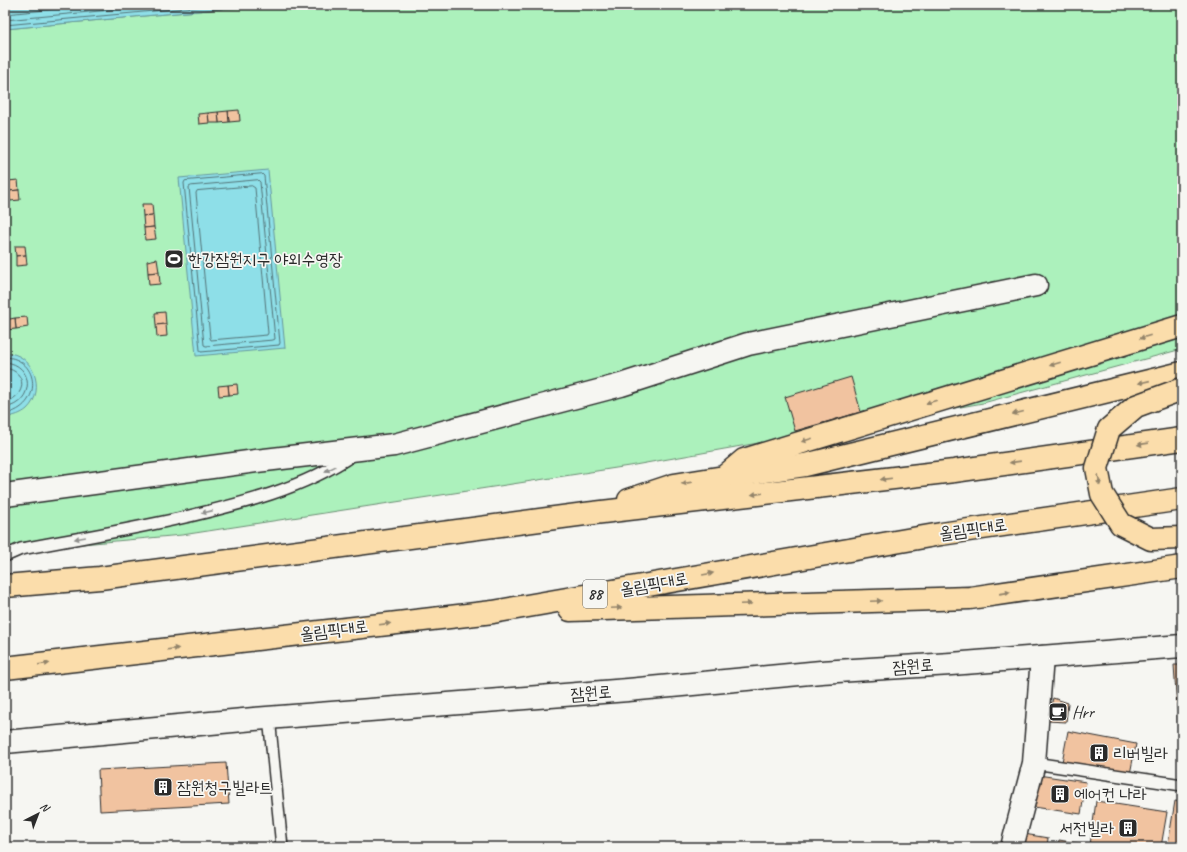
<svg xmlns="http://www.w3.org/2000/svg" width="1187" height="852" font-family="Caveat,'Poor Story',sans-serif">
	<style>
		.green { fill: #acf1bc; stroke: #6c8e74 }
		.water { fill: #8edfe8; stroke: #66979c }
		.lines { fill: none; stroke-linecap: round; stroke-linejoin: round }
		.shore { stroke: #537377; stroke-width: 1 }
		.building { fill: #f1c3a0; stroke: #2b2b2b }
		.service-casing { stroke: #2b2b2b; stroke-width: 14 }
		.minor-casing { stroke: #2b2b2b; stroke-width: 25 }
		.trunk-casing { stroke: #2b2b2b; stroke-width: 25 }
		.service { stroke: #f6f6f2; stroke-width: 11 }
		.minor { stroke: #f6f6f2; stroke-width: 22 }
		.trunk { stroke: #fbddab; stroke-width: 22 }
		.trunk-bridge-casing { stroke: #2b2b2b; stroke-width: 25; stroke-linecap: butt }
		.trunk-bridge { stroke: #fbddab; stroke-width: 22 }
		.oneway { fill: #93846b }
		.oneway2 { fill: #90908e }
		.labels { text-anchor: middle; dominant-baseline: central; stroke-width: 3.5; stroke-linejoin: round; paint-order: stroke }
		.shield { fill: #f6f6f2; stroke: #686867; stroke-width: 1 }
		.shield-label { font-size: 16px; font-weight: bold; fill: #2b2b2b }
		.poi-label { font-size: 17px; fill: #2b2b2b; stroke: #f6f6f2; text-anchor: start }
		.street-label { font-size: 17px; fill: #2b2b2b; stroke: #f6f6f2 }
	</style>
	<rect width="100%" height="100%" fill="#f6f6f2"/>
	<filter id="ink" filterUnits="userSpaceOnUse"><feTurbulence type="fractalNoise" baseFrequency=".025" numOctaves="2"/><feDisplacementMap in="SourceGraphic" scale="8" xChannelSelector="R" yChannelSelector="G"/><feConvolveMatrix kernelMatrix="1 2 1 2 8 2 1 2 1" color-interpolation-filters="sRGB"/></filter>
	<g filter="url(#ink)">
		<path class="green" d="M 262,5 L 1182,5 L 1182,349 L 983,403 L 629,466 L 182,535 L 5,551 L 5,29 Z"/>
		<g class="water">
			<path d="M 5,5 L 262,5 L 5,29 Z"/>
			<path d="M 268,170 L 285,348 L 196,356 L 179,178 Z"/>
			<path d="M 5,353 C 33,352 47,390 27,409 C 21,414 14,416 7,417 L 5,417 Z"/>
		</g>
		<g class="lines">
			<g class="shore">
				<path d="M 5,14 L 98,5"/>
				<path d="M 5,20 L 163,5"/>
				<path d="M 5,25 L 218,5"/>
				<path d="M 262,174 L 264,176 L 280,343 L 279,345 L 201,352 L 200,350 L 184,183 L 185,181 Z"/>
				<path d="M 258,180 L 260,182 L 275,339 L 273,340 L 206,346 L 204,345 L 189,187 L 191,186 Z"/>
				<path d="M 252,186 L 255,188 L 268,333 L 267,335 L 211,340 L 210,338 L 196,193 L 197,191 Z"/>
				<path d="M 5,357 C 40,358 44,407 5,414"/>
				<path d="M 5,362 C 34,364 36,402 5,408"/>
				<path d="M 5,368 C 28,371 27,397 5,402"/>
			</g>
		</g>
		<g class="building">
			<path d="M 239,110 L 240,121 L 229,122 L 228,111 Z"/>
			<path d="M 228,111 L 229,122 L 219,123 L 218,112 Z"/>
			<path d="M 218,112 L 219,123 L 209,123 L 208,113 Z"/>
			<path d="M 208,113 L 209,123 L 199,124 L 198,114 Z"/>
			<path d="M 18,180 L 19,190 L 9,191 L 8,181 Z"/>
			<path d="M 19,190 L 20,200 L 10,201 L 9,191 Z"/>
			<path d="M 142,204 L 152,204 L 153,215 L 143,216 Z"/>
			<path d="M 153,215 L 154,227 L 144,228 L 143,216 Z"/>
			<path d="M 154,227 L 156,239 L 145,240 L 144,228 Z"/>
			<path d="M 15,246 L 25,246 L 26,255 L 16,256 Z"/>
			<path d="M 26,255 L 27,265 L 16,266 L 16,256 Z"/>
			<path d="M 157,259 L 159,272 L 148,273 L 147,261 Z"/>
			<path d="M 159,272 L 160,284 L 149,285 L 148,273 Z"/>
			<path d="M 165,312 L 166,324 L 156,325 L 155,313 Z"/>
			<path d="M 27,317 L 28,327 L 16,329 L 15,318 Z"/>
			<path d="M 15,318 L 16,329 L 5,330 L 5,320 Z"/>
			<path d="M 166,324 L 167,336 L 157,337 L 156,325 Z"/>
			<path d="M 851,377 L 861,412 L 795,431 L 785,397 Z"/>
			<path d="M 237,384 L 238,394 L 229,395 L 228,385 Z"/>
			<path d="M 228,385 L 229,395 L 219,396 L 218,386 Z"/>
			<path d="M 1174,665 L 1182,665 L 1182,780 Z"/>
			<path d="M 1053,698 L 1068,703 L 1066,722 L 1047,721 Z"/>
			<path d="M 1068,731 L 1136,744 L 1130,774 L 1062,762 Z"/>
			<path d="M 226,763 L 229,804 L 100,811 L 98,770 Z"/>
			<path d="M 1038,775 L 1086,782 L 1081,814 L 1034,807 Z"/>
			<path d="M 1096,801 L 1167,812 L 1161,847 L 1101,847 L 1090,845 Z"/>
			<path d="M 1175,801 L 1182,802 L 1182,846 L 1168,844 Z"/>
			<path d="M 1024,834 L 1048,838 L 1047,847 L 1022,847 Z"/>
			<path d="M 1059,840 L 1082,844 L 1081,847 L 1058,847 Z"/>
		</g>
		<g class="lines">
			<defs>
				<g id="service">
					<path d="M 5,556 L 21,549 C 75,539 128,530 181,518 C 241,504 303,489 354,454"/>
					<path d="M 269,717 L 282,847"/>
					<path d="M 1034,763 L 1182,785"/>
				</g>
				<g id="minor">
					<path d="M 5,495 L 256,461 L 394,445 L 621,385 L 748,344 L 1036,285"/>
					<path d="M 5,742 L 254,719 L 628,690 L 821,672 L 951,664 L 1182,646"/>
					<path d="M 1012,847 L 1034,763 L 1042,657"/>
				</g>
				<g id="trunk">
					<path d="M 725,477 L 805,465 L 1182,373"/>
					<path d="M 629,500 L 674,485 L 724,477 L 744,460 L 1182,326"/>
					<path d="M 5,586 L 100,578 L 585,514 L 954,471 L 1182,439"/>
					<path d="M 570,610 L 970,598 L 1182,567"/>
					<path d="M 5,668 L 493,612 L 941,534 L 1182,499"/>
				</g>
			</defs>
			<use href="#service" class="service-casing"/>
			<use href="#minor" class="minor-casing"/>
			<use href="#trunk" class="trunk-casing"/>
			<use href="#service" class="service"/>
			<use href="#minor" class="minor"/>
			<use href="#trunk" class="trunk"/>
			<defs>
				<path id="trunk-bridge" d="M 1182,389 L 1136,406 L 1109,429 L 1097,468 L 1102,494 L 1121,524 L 1151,539 L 1182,538"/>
			</defs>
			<use href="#trunk-bridge" class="trunk-bridge-casing"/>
			<use href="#trunk-bridge" class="trunk-bridge"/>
		</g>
		<defs><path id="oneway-solid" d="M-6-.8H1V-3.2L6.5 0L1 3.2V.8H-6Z"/></defs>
		<g class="oneway">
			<use href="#oneway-solid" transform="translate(1145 337) rotate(163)"/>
			<use href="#oneway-solid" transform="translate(1055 364) rotate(163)"/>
			<use href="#oneway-solid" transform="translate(1144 382) rotate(167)"/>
			<use href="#oneway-solid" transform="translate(931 402) rotate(163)"/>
			<use href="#oneway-solid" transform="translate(1018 413) rotate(166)"/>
			<use href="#oneway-solid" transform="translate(807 440) rotate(163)"/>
			<use href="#oneway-solid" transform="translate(1143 444) rotate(172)"/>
			<use href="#oneway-solid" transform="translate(1015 462) rotate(172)"/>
			<use href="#oneway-solid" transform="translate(886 479) rotate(173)"/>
			<use href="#oneway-solid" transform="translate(1099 480) rotate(81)"/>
			<use href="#oneway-solid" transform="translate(687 483) rotate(171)"/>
			<use href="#oneway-solid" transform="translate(757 494) rotate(173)"/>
			<use href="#oneway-solid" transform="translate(708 574) rotate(-10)"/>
			<use href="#oneway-solid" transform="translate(1005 593) rotate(-8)"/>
			<use href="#oneway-solid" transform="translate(876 601) rotate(-2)"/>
			<use href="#oneway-solid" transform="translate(746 604) rotate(-2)"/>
			<use href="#oneway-solid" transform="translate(616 608) rotate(-2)"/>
			<use href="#oneway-solid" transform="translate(385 624) rotate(-7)"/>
			<use href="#oneway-solid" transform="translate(173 649) rotate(-7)"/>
			<use href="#oneway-solid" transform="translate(44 664) rotate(-7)"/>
		</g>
		<g class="oneway2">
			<use href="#oneway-solid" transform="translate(330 469) rotate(154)"/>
			<use href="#oneway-solid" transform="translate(207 512) rotate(167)"/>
			<use href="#oneway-solid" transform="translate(80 538) rotate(170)"/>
		</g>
	</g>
	<defs>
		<symbol id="stadium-square" viewBox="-11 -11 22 22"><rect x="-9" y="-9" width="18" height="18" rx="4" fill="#2b2b2b" stroke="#f6f6f2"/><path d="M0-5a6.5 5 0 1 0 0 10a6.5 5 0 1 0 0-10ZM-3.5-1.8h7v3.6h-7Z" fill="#fff"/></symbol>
		<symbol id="cafe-square" viewBox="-11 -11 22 22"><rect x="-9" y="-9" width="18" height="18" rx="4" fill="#2b2b2b" stroke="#f6f6f2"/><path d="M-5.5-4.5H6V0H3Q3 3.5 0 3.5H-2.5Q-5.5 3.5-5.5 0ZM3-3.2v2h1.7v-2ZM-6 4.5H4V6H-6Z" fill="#fff"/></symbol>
		<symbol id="building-square" viewBox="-11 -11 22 22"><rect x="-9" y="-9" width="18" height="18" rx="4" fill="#2b2b2b" stroke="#f6f6f2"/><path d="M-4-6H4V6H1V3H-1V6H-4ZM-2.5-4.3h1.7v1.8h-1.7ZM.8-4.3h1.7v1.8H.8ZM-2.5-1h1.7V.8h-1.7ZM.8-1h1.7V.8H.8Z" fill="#fff"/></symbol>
	</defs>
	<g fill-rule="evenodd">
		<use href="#stadium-square" x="163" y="248" width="22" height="22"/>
		<use href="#cafe-square" x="1047" y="701" width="22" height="22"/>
		<use href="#building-square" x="1088" y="742" width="22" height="22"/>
		<use href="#building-square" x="152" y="776" width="22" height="22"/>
		<use href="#building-square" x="1049" y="783" width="22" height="22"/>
		<use href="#building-square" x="1117" y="817" width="22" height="22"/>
	</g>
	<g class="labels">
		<rect class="shield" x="583" y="580" width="24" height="28" rx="3"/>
		<g class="shield-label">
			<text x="595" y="594">88</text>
		</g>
		<g class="poi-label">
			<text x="188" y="259">한강잠원지구 야외수영장</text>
			<text x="1072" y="712">Hrr</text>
			<text x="1113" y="753">리버빌라</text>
			<text x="177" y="787">잠원청구빌라트</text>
			<text x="1074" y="794">에어컨 나라</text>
			<text x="1114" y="828" text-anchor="end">서전빌라</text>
		</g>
		<g class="street-label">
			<text transform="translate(973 529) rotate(-8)">올림픽대로</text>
			<text transform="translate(654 584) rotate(-10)">올림픽대로</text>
			<text transform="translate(334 630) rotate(-7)">올림픽대로</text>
			<text transform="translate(913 666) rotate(-4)">잠원로</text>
			<text transform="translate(591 693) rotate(-4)">잠원로</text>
		</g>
	</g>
	<rect width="1187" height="852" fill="none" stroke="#f6f6f2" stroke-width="20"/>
	<rect x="10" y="10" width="1167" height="832" fill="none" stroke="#2b2b2b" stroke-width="1.5" filter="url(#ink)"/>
	<g transform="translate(38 814) rotate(42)" stroke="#f6f6f2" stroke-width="3" paint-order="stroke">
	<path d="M0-3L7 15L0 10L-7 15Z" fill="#2b2b2b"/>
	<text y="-6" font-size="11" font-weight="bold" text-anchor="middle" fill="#2b2b2b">N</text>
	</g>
</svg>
